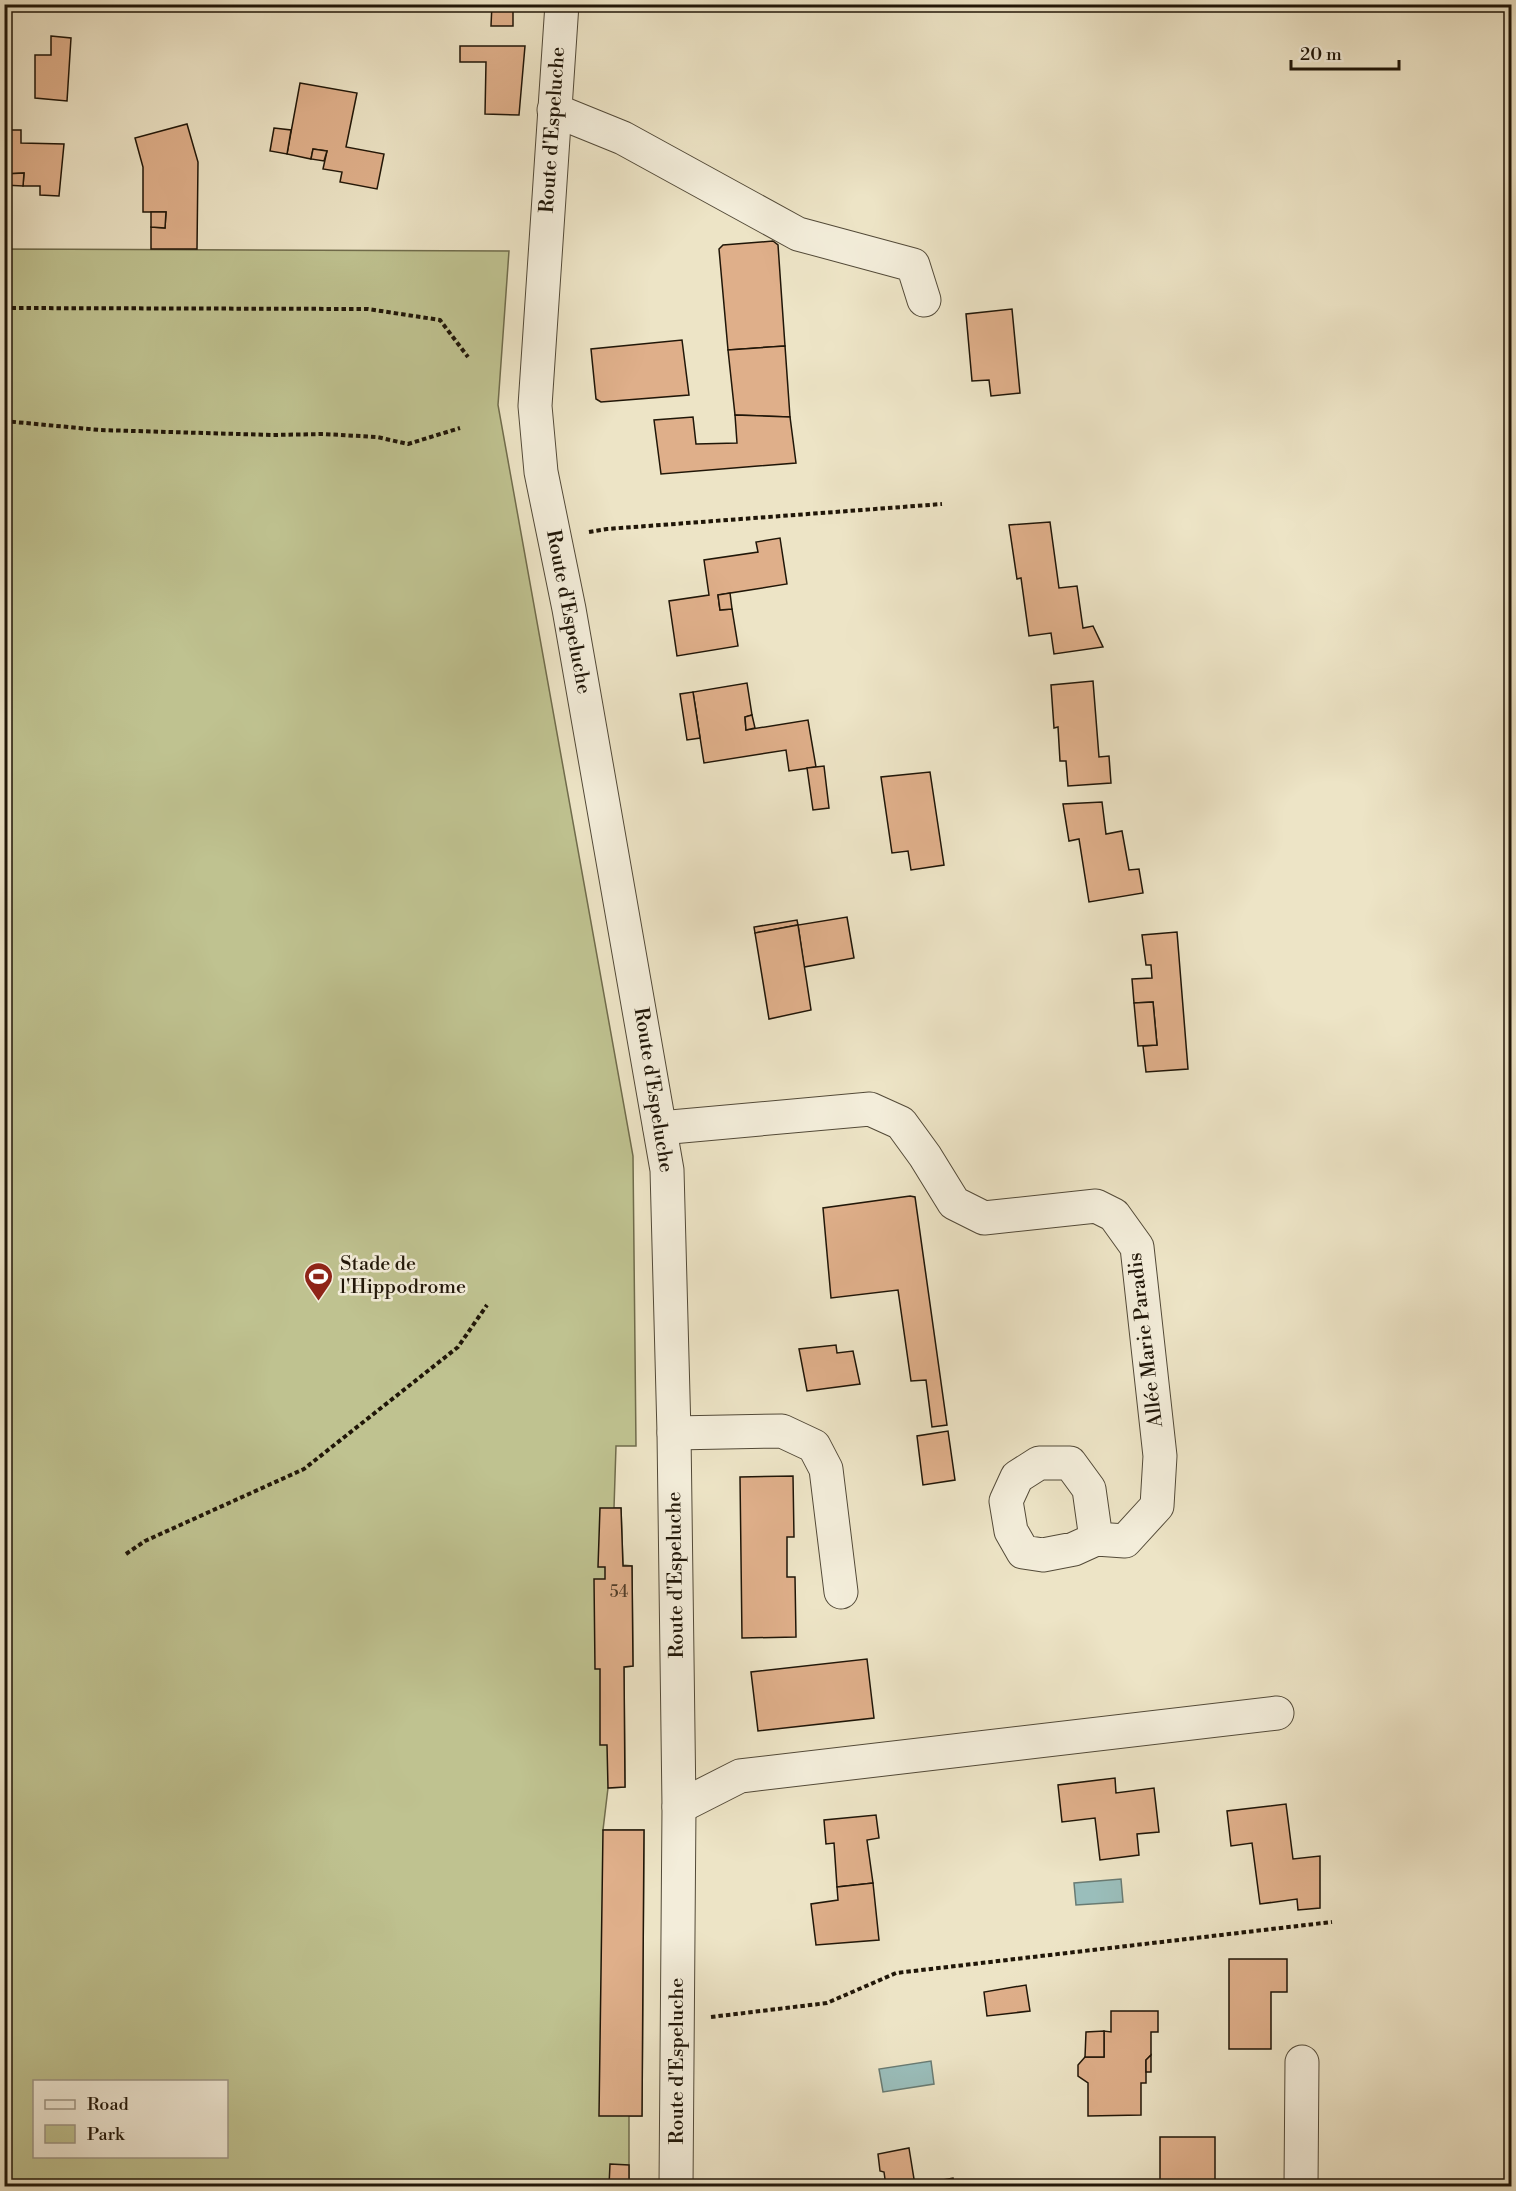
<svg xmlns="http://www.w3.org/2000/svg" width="1516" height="2191" font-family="'Libre Bodoni',serif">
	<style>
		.green { fill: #bfc290; stroke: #706c4c; stroke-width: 1.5; fill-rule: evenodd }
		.water { fill: #9abebb; stroke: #697b73; stroke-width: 1.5 }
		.building { fill: #dfaf8a; stroke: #201608; stroke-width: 1.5 }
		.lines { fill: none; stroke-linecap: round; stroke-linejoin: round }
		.minor-casing { stroke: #534a38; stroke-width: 35 }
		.path { stroke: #201608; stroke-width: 4; stroke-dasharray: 4.5 3; stroke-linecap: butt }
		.minor { stroke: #f3edda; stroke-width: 33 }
		.labels { text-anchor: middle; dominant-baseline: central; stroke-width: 5; stroke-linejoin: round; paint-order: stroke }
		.number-label { font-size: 16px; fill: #503c28 }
		.street-label { font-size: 20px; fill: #201608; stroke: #f3edda }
		.poi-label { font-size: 20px; fill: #201608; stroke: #f3edda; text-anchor: start }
	</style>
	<rect width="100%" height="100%" fill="#ede4c6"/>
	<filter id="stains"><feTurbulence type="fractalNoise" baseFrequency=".00333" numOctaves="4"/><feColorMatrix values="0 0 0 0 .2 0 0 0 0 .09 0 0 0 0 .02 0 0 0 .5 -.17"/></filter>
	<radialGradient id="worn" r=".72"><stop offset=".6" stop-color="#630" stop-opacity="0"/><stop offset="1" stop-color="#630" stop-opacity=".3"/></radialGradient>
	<path class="green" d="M 5,249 L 509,251 L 498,405 L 633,1156 L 636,1446 L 616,1446 L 614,1508 L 621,1508 L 623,1565 L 632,1566 L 633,1666 L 624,1667 L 625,1787 L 608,1788 L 603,1830 L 644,1830 L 642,2116 L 629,2116 L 629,2186 L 5,2186 ZM 34,2082 L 226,2082 L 226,2156 L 34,2156 Z"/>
	<g class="water">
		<path d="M 1121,1879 L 1123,1902 L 1076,1905 L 1074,1883 Z"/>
		<path d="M 931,2061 L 934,2084 L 883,2092 L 879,2069 Z"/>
	</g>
	<g class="building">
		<path d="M 492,4 L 513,4 L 513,26 L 491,26 Z"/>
		<path d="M 51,36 L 71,38 L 67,101 L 35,98 L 35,55 L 51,55 Z"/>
		<path d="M 460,46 L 525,46 L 519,115 L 485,114 L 486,62 L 460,62 Z"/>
		<path d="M 300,83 L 357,93 L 346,147 L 384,154 L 377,189 L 340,182 L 342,172 L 323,169 L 327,151 L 313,149 L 311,159 L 287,154 Z"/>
		<path d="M 187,124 L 198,162 L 197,249 L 151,249 L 151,227 L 165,228 L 166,212 L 143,212 L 143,167 L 135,138 Z"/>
		<path d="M 274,128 L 291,130 L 287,154 L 270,151 Z"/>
		<path d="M 4,130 L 21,130 L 21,143 L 64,144 L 59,196 L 40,195 L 40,186 L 23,186 L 24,173 L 4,174 Z"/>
		<path d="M 313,149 L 327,151 L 324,161 L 311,159 Z"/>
		<path d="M 24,173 L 23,186 L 4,185 L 4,174 Z"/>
		<path d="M 151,212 L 166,212 L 165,228 L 151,227 Z"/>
		<path d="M 773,241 L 778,245 L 785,346 L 728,350 L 719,249 L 723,245 Z"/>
		<path d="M 1012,309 L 1020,393 L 991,396 L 989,380 L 972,381 L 966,314 Z"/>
		<path d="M 682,340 L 689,395 L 601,402 L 596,399 L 591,349 Z"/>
		<path d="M 785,346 L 790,417 L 735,415 L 728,350 Z"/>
		<path d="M 735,415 L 790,417 L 796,463 L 661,474 L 654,420 L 693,417 L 696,444 L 737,443 Z"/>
		<path d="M 1050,522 L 1059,588 L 1077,586 L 1083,628 L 1093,626 L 1103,647 L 1054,654 L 1051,633 L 1029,636 L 1021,578 L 1017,579 L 1009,525 Z"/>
		<path d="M 780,538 L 787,584 L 718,595 L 720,610 L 732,609 L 738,646 L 677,656 L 669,601 L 709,595 L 704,560 L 758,552 L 756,542 Z"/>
		<path d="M 730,593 L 732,609 L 720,610 L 718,595 Z"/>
		<path d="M 1093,681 L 1099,757 L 1109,756 L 1111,783 L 1068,786 L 1066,761 L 1060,761 L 1058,727 L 1054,728 L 1051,685 Z"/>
		<path d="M 747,683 L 752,715 L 745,717 L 746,730 L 808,720 L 816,767 L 789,771 L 786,750 L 704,763 L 693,692 Z"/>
		<path d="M 693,692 L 700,738 L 687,740 L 680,694 Z"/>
		<path d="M 752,715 L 755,728 L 746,730 L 745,717 Z"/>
		<path d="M 824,766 L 829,808 L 813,810 L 807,768 Z"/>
		<path d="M 930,772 L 944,865 L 911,870 L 908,851 L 892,853 L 881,777 Z"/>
		<path d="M 1102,802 L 1106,834 L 1122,831 L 1129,870 L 1139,869 L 1143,893 L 1089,902 L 1079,839 L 1069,841 L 1063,804 Z"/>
		<path d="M 847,917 L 854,958 L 804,967 L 798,925 Z"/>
		<path d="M 797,920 L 798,925 L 755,933 L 754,927 Z"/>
		<path d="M 798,925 L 811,1010 L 769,1019 L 755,933 Z"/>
		<path d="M 1177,932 L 1188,1069 L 1146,1072 L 1143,1046 L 1157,1045 L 1153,1002 L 1134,1003 L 1132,979 L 1152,978 L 1151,965 L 1146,965 L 1142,935 Z"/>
		<path d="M 1153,1002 L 1157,1045 L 1138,1046 L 1134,1003 Z"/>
		<path d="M 910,1196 L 915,1197 L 947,1425 L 932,1427 L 926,1380 L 911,1381 L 898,1290 L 831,1298 L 823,1208 Z"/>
		<path d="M 836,1345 L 837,1353 L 853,1351 L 860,1384 L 807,1391 L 799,1349 Z"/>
		<path d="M 948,1431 L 955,1480 L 923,1485 L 917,1436 Z"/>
		<path d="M 793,1476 L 794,1537 L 787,1537 L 787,1577 L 795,1577 L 796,1637 L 742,1638 L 740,1477 Z"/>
		<path d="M 600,1508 L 621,1508 L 623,1566 L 632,1566 L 633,1666 L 624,1667 L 625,1787 L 608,1788 L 607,1745 L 600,1745 L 600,1669 L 595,1669 L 594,1579 L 605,1579 L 605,1567 L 598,1567 Z"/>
		<path d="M 867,1659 L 874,1718 L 758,1731 L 751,1672 Z"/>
		<path d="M 1115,1778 L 1116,1793 L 1154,1788 L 1159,1832 L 1137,1834 L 1139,1855 L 1100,1860 L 1095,1818 L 1062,1822 L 1058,1785 Z"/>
		<path d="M 1286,1804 L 1293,1859 L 1320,1856 L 1320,1908 L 1298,1910 L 1297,1899 L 1260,1904 L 1252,1843 L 1231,1846 L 1227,1811 Z"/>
		<path d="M 876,1815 L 879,1838 L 867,1840 L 873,1883 L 837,1887 L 834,1843 L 826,1844 L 824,1820 Z"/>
		<path d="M 603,1830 L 644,1830 L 642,2116 L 599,2116 Z"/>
		<path d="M 873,1883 L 879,1940 L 816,1945 L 811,1904 L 838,1900 L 837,1887 Z"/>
		<path d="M 1229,1959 L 1287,1959 L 1287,1992 L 1271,1992 L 1271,2049 L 1229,2049 Z"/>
		<path d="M 1026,1985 L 1030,2011 L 987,2016 L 984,1992 Z"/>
		<path d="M 1111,2011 L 1158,2011 L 1158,2032 L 1151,2032 L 1151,2055 L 1146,2060 L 1146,2083 L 1141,2083 L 1141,2115 L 1088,2116 L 1088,2083 L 1078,2076 L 1078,2065 L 1085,2057 L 1104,2057 L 1104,2031 L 1111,2032 Z"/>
		<path d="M 1104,2031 L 1104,2057 L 1085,2057 L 1086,2032 Z"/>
		<path d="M 1151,2055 L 1151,2072 L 1146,2072 L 1146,2060 Z"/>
		<rect x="1160" y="2137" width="55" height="49"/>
		<path d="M 909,2148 L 915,2185 L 953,2178 L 955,2186 L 886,2186 L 884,2172 L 880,2171 L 878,2154 Z"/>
		<path d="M 610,2164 L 629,2165 L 629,2186 L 609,2186 Z"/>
	</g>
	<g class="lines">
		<defs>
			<g id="minor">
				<path d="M 562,4 L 535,406 L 541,472 L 569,609 L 667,1170 L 674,1433 L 679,1807 L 676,2186"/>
				<path d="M 554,110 L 623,138 L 798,234 L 913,265 L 924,300"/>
				<path d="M 660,1128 L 870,1109 L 901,1123 L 925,1156 L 954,1203 L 984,1218 L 1096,1206 L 1114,1215 L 1137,1247 L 1160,1456 L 1157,1506 L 1125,1541 L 1096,1539 L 1074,1549 L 1043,1555 L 1023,1552 L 1011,1531 L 1006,1501 L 1017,1477 L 1039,1463 L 1070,1463 L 1089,1489 L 1096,1539"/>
				<path d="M 674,1433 L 782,1431 L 814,1446 L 826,1469 L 841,1592"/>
				<path d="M 679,1807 L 740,1776 L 1277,1713"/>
				<path d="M 1301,2186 L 1302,2062"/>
			</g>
		</defs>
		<use href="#minor" class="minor-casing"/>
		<g class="path">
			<path d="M 4,308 L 368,309 L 440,320 L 468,357"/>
			<path d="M 4,421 L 100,430 L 273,435 L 323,434 L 377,437 L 408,444 L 460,428"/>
			<path d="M 589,532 L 607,529 L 942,504"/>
			<path d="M 126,1554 L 145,1541 L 304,1469 L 458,1347 L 487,1305"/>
			<path d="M 711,2017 L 827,2003 L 896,1973 L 1332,1922"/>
		</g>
		<use href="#minor" class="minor"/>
	</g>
	<defs>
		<symbol id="stadium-pin" viewBox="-11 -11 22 30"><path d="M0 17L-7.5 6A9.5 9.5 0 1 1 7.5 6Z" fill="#8f2418" stroke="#f3edda"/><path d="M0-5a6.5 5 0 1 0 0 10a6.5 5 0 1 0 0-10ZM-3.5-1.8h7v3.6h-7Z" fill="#fff"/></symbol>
	</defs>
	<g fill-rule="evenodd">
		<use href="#stadium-pin" x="302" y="1260" width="33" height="45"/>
	</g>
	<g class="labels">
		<g class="number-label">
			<text x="619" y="1592">54</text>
		</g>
		<g class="street-label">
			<text transform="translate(553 130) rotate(-86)">Route d'Espeluche</text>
			<text transform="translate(568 612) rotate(79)">Route d'Espeluche</text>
			<text transform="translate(653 1090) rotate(81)">Route d'Espeluche</text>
			<text transform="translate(1146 1340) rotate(-97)">Allée Marie Paradis</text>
			<text transform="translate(676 1575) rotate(-91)">Route d'Espeluche</text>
			<text transform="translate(677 2061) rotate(-90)">Route d'Espeluche</text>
		</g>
		<g class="poi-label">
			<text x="340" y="1264">Stade de<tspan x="340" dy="23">l'Hippodrome</tspan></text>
		</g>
	</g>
	<rect width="1516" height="2191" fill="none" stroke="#ede4c6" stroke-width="24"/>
	<rect x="6" y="6" width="1504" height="2179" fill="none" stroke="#201608" stroke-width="3"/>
	<rect x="12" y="12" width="1492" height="2167" fill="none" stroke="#201608" stroke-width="1.5"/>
	<rect x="33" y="2080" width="195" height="78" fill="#f3edda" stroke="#9f9786" stroke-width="1.5"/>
	<rect x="45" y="2100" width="30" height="9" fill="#f3edda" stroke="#9f9786" stroke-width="1.5"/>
	<text x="87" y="2110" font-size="18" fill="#201608">Road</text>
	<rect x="45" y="2125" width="30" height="18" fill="#bfc290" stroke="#9f9786" stroke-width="1.5"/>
	<text x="87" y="2140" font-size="18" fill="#201608">Park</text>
	<path d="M1291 60v9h108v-9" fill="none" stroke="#201608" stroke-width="3"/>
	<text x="1300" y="60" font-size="18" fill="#201608" stroke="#f3edda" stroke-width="4.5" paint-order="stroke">20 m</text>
	<rect width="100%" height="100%" filter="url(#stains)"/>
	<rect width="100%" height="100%" fill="url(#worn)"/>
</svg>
